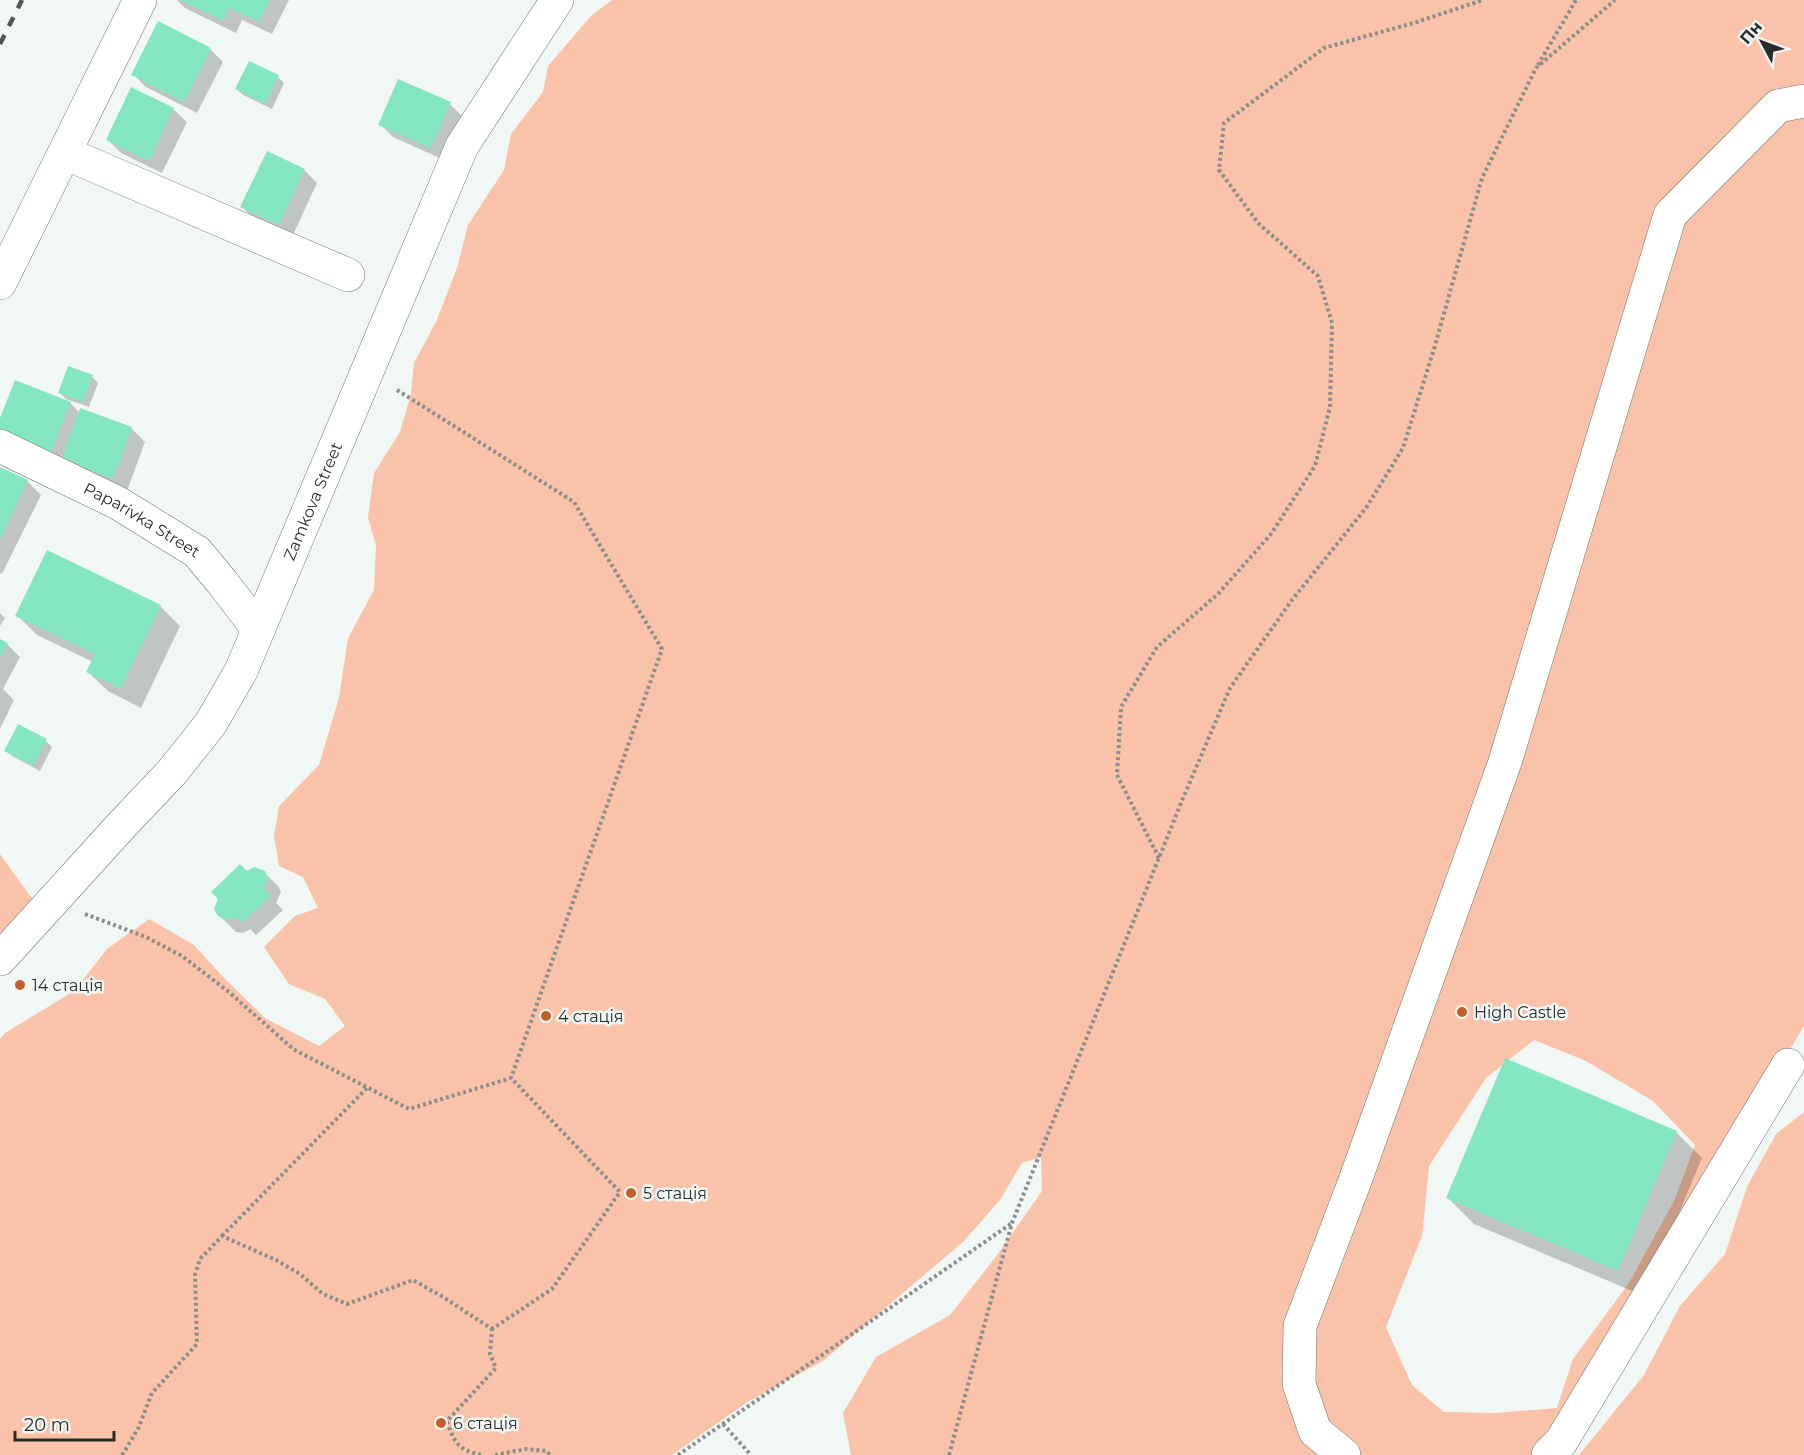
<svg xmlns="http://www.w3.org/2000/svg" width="1804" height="1455" font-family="Montserrat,sans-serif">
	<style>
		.green { fill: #fac2a8; fill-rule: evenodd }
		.shadow { fill: #0003 }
		.building { fill: #85e7c2 }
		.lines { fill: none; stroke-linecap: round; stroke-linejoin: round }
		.minor-casing { stroke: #6f7572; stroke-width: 34 }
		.path { stroke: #8a8e8c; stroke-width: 4; stroke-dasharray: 3 3; stroke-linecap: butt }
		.minor { stroke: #fff; stroke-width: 33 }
		.rail { stroke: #515452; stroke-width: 4.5; stroke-dasharray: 10 10; stroke-linecap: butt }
		.poi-dot { fill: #c35f29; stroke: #f1f7f4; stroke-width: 2 }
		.labels { text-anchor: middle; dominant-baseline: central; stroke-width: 5; stroke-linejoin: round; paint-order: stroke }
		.street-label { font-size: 16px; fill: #2a2c2b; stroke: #f1f7f4 }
		.poi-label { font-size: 16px; fill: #2a2c2b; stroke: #f1f7f4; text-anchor: start }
	</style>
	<rect width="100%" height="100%" fill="#f1f7f4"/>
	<g class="green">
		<path d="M 612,0 L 1804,0 L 1804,1026 L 1546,1455 L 851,1455 L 843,1413 L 876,1357 L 950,1315 L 995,1258 L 1042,1191 L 1041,1157 L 1022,1163 L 1000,1200 L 963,1242 L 823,1361 L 749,1401 L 672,1455 L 0,1455 L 0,1039 L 5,1033 L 74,991 L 107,949 L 149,919 L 194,945 L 225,979 L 265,1018 L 319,1046 L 345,1026 L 325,999 L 289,984 L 264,947 L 295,916 L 318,908 L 303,877 L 279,866 L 274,836 L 279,806 L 319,765 L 339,698 L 348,638 L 374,590 L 376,545 L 368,518 L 374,473 L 400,432 L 411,394 L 414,363 L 436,322 L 457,268 L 468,225 L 504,170 L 511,134 L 543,92 L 548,66 L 591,16 ZM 1534,1040 L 1586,1061 L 1653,1101 L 1695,1145 L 1675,1199 L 1629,1283 L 1573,1359 L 1557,1408 L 1495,1413 L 1444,1412 L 1412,1385 L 1386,1327 L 1422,1236 L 1429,1166 L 1486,1078 Z"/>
		<path d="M 0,854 L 33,900 L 0,939 Z"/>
		<path d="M 1804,1112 L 1804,1455 L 1579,1455 L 1644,1375 L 1680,1306 L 1725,1254 L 1747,1187 L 1776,1134 Z"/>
	</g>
	<g class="shadow">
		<path d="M 177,0 L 289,0 L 272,34 L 242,20 L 236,33 L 185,8 Z"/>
		<path d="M 210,49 L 223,62 L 197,113 L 146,87 L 133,74 Z"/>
		<path d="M 278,77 L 284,83 L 272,109 L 243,95 L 236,88 Z"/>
		<path d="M 450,104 L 463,117 L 444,160 L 393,137 L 380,124 Z"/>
		<path d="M 173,109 L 187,122 L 162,173 L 121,153 L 108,140 Z"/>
		<path d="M 304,170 L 317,183 L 292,237 L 255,220 L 242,207 Z"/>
		<path d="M 92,377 L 98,383 L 89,407 L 66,399 L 60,393 Z"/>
		<path d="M 70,403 L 80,413 L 81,410 L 132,429 L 145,442 L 127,491 L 76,472 L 0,422 Z"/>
		<path d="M 0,468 L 28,482 L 41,495 L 2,574 L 0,573 Z"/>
		<path d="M 160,606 L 180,626 L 141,708 L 108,691 L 88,672 L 93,662 L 37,635 L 17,615 Z"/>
		<path d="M 0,613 L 5,618 L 0,626 Z"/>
		<path d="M 0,641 L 7,644 L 20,657 L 3,689 L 14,700 L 0,729 Z"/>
		<path d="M 19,726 L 46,741 L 52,747 L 40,771 L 12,756 L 6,750 Z"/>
		<path d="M 264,872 L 278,886 L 281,892 L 276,903 L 283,910 L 256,935 L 250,929 L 243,933 L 236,932 L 222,918 Z"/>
		<path d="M 1676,1132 L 1702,1158 L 1644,1296 L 1474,1224 L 1448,1198 Z"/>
	</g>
	<g class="building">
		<path d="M 180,0 L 270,0 L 259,22 L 229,8 L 223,21 Z"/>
		<path d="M 158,21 L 211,48 L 184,102 L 131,75 Z"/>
		<path d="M 249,61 L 279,75 L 265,104 L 235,89 Z"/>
		<path d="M 398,79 L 451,102 L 431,148 L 378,125 Z"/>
		<path d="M 131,87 L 174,108 L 149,161 L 106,140 Z"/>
		<path d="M 267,151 L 305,169 L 279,225 L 240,207 Z"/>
		<path d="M 68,366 L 93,375 L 83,402 L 58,393 Z"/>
		<path d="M 15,380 L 71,402 L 50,454 L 0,435 L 0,418 Z"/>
		<path d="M 80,408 L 132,427 L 113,479 L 61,460 Z"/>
		<path d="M 0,467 L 28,480 L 0,539 Z"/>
		<path d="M 47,550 L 161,605 L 121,689 L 86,672 L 95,654 L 15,616 Z"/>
		<path d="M 0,639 L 8,643 L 0,658 Z"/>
		<path d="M 18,724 L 47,739 L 33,766 L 4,751 Z"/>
		<path d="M 240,864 L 247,871 L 254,867 L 265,871 L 268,878 L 264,889 L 271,896 L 242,923 L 236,917 L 225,920 L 218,916 L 214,909 L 218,899 L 211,892 Z"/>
		<path d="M 1505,1058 L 1677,1131 L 1618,1271 L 1446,1198 Z"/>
	</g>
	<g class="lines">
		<defs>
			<g id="minor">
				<path d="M 65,153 L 348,275"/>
				<path d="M 0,283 L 140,0"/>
				<path id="s1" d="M 0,446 L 118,503 L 197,552 L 222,582 L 258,629"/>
				<path id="s2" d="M 0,959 L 120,827 L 173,771 L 211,723 L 241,671 L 462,146 L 557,0"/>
				<path d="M 1344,1455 L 1315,1431 L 1299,1384 L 1300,1326 L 1356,1178 L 1505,762 L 1670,215 L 1778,106 L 1804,101"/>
				<path d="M 1548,1455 L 1561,1442 L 1788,1065"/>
			</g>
		</defs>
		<use href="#minor" class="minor-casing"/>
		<g class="path">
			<path d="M 1538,65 L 1576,0"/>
			<path d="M 397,390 L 574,502 L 662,649 L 511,1078"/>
			<path d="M 1159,858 L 1117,775 L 1121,707 L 1157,647 L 1218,594 L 1271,534 L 1315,466 L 1330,407 L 1332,323 L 1318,276 L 1258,223 L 1219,170 L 1224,123 L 1324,48 L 1417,22 L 1483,0"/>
			<path d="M 85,914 L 146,937 L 182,956 L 229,992 L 293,1049 L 409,1109 L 511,1078 L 620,1192 L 552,1289 L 492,1329"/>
			<path d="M 222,1236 L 368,1087"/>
			<path d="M 723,1424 L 751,1455"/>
			<path d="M 122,1455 L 138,1429 L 152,1393 L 197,1344 L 195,1275 L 200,1259 L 222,1236 L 276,1260 L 300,1274 L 323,1294 L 347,1304 L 413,1280 L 443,1297 L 492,1329"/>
			<path d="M 481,1455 C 458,1450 454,1442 447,1421 L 496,1368 L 490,1354 L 492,1329"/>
			<path d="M 495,1455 L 526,1449 L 547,1451 L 550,1455"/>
			<path d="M 678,1455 L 1012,1223"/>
			<path d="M 949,1455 L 1012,1223 L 1181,803 L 1230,688 L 1292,600 L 1366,508 L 1403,448 L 1434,349 L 1482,178 L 1536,68 L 1615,0"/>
		</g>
		<use href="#minor" class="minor"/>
		<path class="rail" d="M 0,44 L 22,0"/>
	</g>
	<g class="poi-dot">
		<circle cx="20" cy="985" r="6"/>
		<circle cx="1462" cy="1012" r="6"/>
		<circle cx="546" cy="1016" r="6"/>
		<circle cx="631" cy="1193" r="6"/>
		<circle cx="441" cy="1423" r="6"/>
	</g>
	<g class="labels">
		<g class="street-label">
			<text stroke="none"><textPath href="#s2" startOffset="561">Zamkova Street</textPath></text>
			<text stroke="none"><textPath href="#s1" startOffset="160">Paparivka Street</textPath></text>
		</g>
		<g class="poi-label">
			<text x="32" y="985">14 стація</text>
			<text x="1474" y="1012">High Castle</text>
			<text x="558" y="1016">4 стація</text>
			<text x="643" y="1193">5 стація</text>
			<text x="453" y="1423">6 стація</text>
		</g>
	</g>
	<g transform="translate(1762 42) rotate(311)" stroke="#f1f7f4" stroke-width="4.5" paint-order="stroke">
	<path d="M0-4.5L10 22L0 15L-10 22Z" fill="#2a2c2b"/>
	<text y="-9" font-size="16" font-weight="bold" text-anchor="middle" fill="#2a2c2b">Пн</text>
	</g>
	<path d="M15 1431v9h99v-9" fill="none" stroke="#2a2c2b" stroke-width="3"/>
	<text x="24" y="1431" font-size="18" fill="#2a2c2b" stroke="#f1f7f4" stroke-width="4.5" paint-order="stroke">20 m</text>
</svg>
